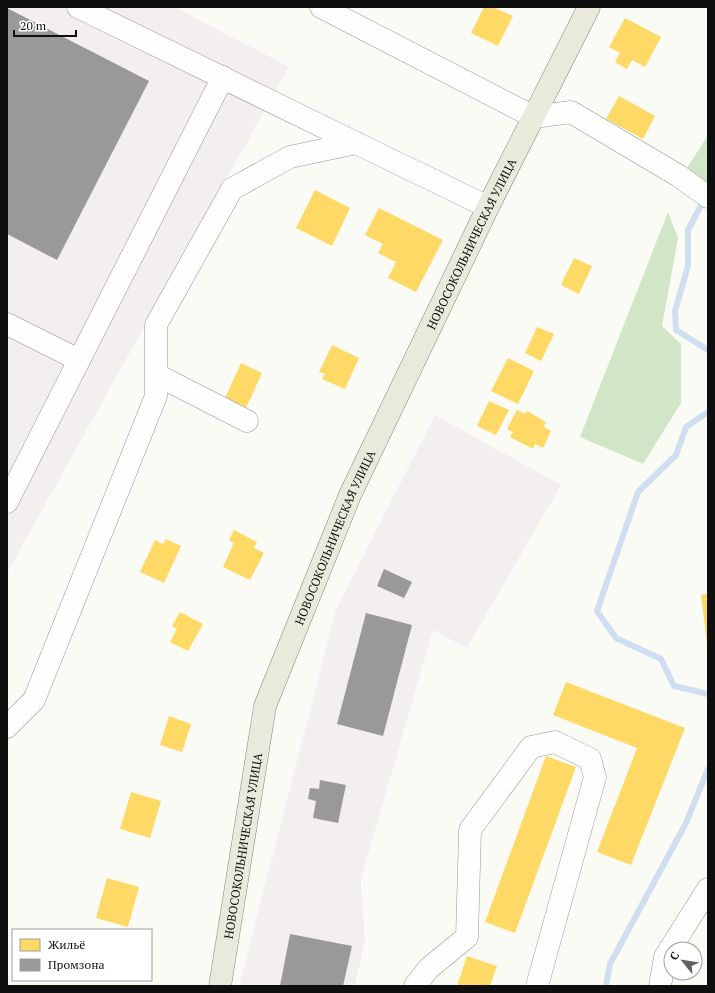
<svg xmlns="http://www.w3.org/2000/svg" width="715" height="993" font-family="'PT Serif',serif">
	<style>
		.industrial { fill: #f3eff0 }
		.forest { fill: #d0e6c6 }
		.homes { fill: #ffd966 }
		.industry { fill: #999 }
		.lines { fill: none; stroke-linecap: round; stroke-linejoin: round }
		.stream { stroke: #d0def1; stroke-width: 6 }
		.minor-casing { stroke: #959593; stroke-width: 23 }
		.major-casing { stroke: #838380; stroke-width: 23 }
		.minor { stroke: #fefefe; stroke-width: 22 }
		.major { stroke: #eaeadc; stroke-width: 22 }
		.labels { text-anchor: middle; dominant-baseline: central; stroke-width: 4; stroke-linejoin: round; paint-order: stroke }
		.street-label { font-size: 12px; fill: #0f0f0f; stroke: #fff }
	</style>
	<rect width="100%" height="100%" fill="#fbfbf5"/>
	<g class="industrial">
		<path d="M 7,7 L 175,7 L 289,67 L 7,573 Z"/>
		<path d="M 435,415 L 561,485 L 467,648 L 433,630 L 361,879 L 365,941 L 355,986 L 239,986 L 336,610 Z"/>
	</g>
	<g class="forest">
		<path d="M 708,135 L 708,183 L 687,168 Z"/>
		<path d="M 668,212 L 678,238 L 662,326 L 681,344 L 681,403 L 643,464 L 580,437 Z"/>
	</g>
	<g class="homes">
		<path d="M 484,7 L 493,7 L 513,16 L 498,46 L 471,33 Z"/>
		<path d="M 625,18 L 661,37 L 645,67 L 632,60 L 627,69 L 615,62 L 620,53 L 609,47 Z"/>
		<path d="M 619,96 L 655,116 L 643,139 L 606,119 Z"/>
		<path d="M 315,190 L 350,208 L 332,246 L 296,228 Z"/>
		<path d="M 379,208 L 443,240 L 416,292 L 388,278 L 396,262 L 378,253 L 383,244 L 365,235 Z"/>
		<path d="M 574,258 L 592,266 L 579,294 L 561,285 Z"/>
		<path d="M 537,327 L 554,334 L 541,361 L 525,353 Z"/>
		<path d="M 332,345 L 359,358 L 345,389 L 322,379 L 325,374 L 319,372 Z"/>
		<path d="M 508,358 L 534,371 L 518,404 L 491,391 Z"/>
		<path d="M 241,363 L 262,373 L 246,408 L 225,398 Z"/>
		<path d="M 489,401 L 509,410 L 496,435 L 477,426 Z"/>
		<path d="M 517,410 L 525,414 L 527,411 L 546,422 L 544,427 L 551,431 L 543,448 L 535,444 L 533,449 L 510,437 L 513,432 L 507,429 Z"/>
		<path d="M 234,530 L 257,542 L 254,548 L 264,553 L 250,580 L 223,567 L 234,543 L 229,540 Z"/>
		<path d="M 166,539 L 181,546 L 164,583 L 140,572 L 155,540 L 163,544 Z"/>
		<path d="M 708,594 L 708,643 L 707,643 L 701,595 Z"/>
		<path d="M 180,612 L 203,624 L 188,651 L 170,642 L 177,629 L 172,626 Z"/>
		<path d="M 566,682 L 685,728 L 631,865 L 597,852 L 637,748 L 553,715 Z"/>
		<path d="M 169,716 L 191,724 L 182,752 L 160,745 Z"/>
		<path d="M 546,756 L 576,767 L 515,933 L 485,922 Z"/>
		<path d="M 131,792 L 161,801 L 150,838 L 120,829 Z"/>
		<path d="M 107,878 L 139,887 L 128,927 L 96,918 Z"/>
		<path d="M 467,956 L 497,966 L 490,986 L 457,986 Z"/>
	</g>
	<g class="industry">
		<path d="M 7,8 L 149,81 L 57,260 L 7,234 Z"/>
		<path d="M 384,569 L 412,582 L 404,598 L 377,586 Z"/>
		<path d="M 366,613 L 412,625 L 383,736 L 337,724 Z"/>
		<path d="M 320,780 L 346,785 L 338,823 L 313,818 L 316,801 L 308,799 L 310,788 L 319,789 Z"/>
		<path d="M 290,934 L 352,946 L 343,986 L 280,986 Z"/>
	</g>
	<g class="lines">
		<g class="stream">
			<path d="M 705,198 L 688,230 L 688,266 L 675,311 L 676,330 L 708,350"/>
			<path d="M 708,412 L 686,427 L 676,455 L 638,492 L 597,611 L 616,638 L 661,659 L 674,686 L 708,694"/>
			<path d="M 606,986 L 610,964 L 686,823 L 708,769"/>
		</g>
		<defs>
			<g id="minor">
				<path d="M 78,7 L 356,143"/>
				<path d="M 321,7 L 534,117 L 571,112 L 679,176 L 708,197"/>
				<path d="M 7,324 L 79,360"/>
				<path d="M 157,375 L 247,421"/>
				<path d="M 7,502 L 223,77"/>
				<path d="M 7,727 L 34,700 L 156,396 L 156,325 L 232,189 L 290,157 L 356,143 L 488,207"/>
				<path d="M 415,986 L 428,969 L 467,937 L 470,830 L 531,747 L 555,742 L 590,759 L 595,777 L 537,986"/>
				<path d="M 660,986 L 665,957 L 708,889"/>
			</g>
			<g id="major">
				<path id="s1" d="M 220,986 L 265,706 L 350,495 L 488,207 L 589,7"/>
			</g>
		</defs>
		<use href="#minor" class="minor-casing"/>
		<use href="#major" class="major-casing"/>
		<use href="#minor" class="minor"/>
		<use href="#major" class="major"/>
	</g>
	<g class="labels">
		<g class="street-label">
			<text stroke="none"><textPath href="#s1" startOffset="790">НОВОСОКОЛЬНИЧЕСКАЯ УЛИЦА</textPath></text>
			<text stroke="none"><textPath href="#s1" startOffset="466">НОВОСОКОЛЬНИЧЕСКАЯ УЛИЦА</textPath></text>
			<text stroke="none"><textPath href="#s1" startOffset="142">НОВОСОКОЛЬНИЧЕСКАЯ УЛИЦА</textPath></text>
		</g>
	</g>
	<rect width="715" height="993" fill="none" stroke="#0f0f0f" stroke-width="16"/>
	<rect x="12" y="929" width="140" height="52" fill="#ffffff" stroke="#9f9f9f"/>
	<rect x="20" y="939" width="20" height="12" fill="#ffd966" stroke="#9f9f9f"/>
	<text x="48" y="949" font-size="12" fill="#0f0f0f">Жильё</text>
	<rect x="20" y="959" width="20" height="12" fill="#999999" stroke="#9f9f9f"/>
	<text x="48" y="969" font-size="12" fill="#0f0f0f">Промзона</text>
	<g transform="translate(683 961) rotate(300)"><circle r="19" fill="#ffffff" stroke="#9f9f9f"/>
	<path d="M0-3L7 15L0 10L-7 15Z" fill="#626260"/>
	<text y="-6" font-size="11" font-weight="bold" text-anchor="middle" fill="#0f0f0f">С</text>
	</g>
	<path d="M14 30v6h62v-6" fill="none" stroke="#0f0f0f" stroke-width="2"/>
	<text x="20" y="30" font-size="12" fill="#0f0f0f" stroke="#ffffff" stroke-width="3" paint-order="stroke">20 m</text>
</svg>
